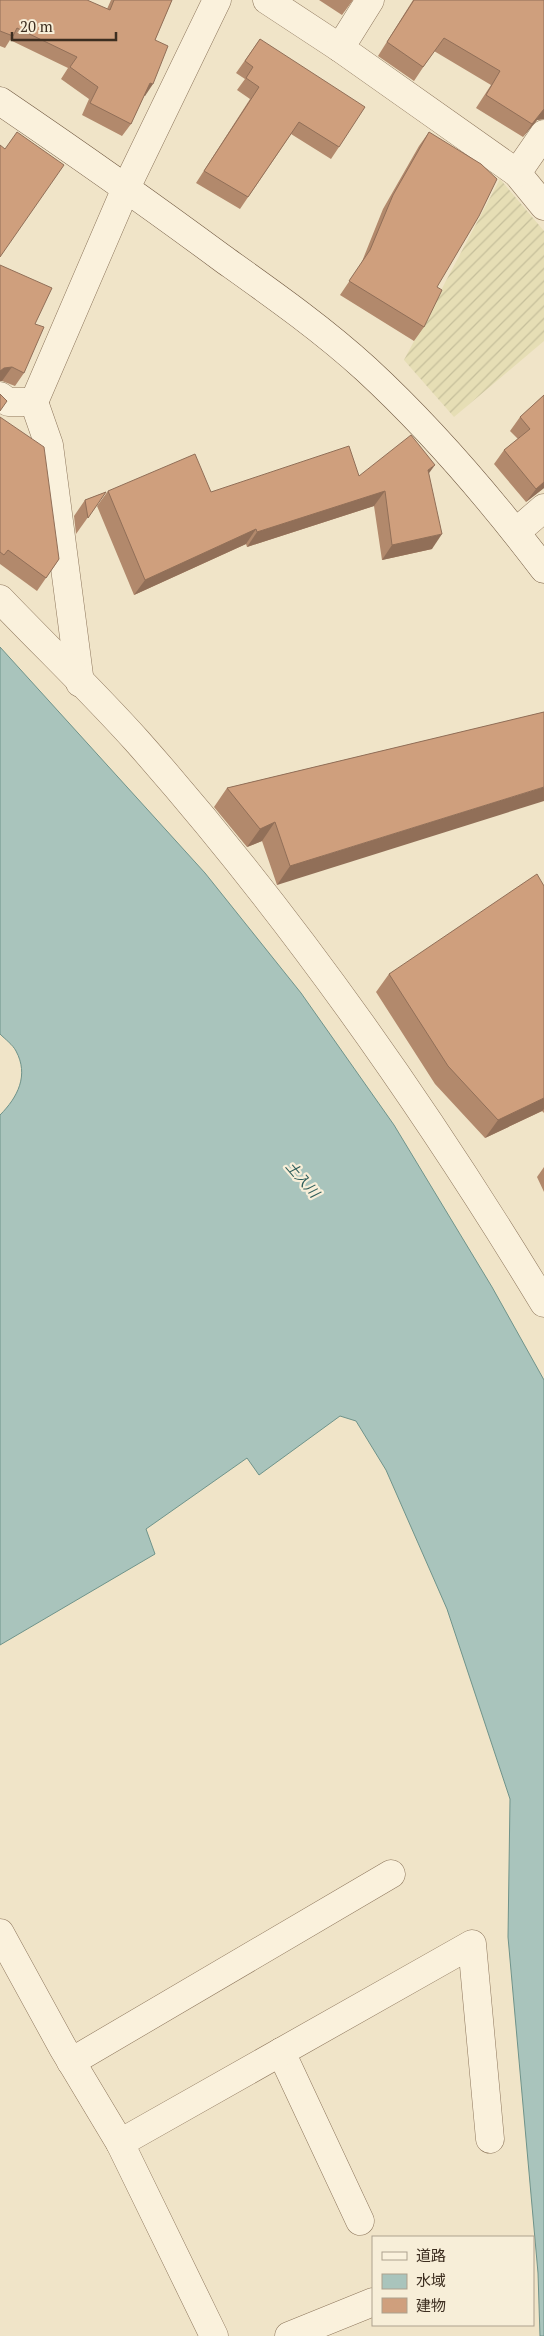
<svg xmlns="http://www.w3.org/2000/svg" width="544" height="2336" font-family="'PT Serif','Noto Sans JP',serif">
	<style>
		.farmland { fill: url(#farmland-furrows) }
		.water { fill: #a9c4bc; stroke: #6f938a }
		.lines { fill: none; stroke-linecap: round; stroke-linejoin: round }
		.street-casing { stroke: #8d765c; stroke-width: 29 }
		.secondary-casing { stroke: #6f573f; stroke-width: 29 }
		.street { stroke: #faf1dc; stroke-width: 28 }
		.secondary { stroke: #faf1dc; stroke-width: 28 }
		.wall { fill: #b2896c }
		.shaded-wall { fill: #916f58 }
		.building { fill: #cf9f7d; stroke: #916f58 }
		.labels { text-anchor: middle; dominant-baseline: central; stroke-width: 4.5; stroke-linejoin: round; paint-order: stroke }
		.water-label { font-size: 14px; font-style: italic; fill: #2f5d5a; stroke: #f7eed8 }
	</style>
	<defs>
		<pattern id="farmland-furrows" width="10" height="10" patternUnits="userSpaceOnUse" patternTransform="scale(1.25)"><rect width="10" height="10" fill="#e6deb5"/><path d="M-1 1l2-2M0 10L10 0M9 11l2-2" fill="none" stroke="#c6bf9b"/></pattern>
	</defs>
	<rect width="100%" height="100%" fill="#f0e4c8"/>
	<path class="farmland" d="M 500,179 L 544,231 L 544,341 L 454,417 L 404,360 Z"/>
	<path class="water" d="M 0,647 L 205,873 L 301,993 L 394,1125 L 492,1287 L 544,1380 L 544,2336 L 540,2336 L 538,2273 L 508,1937 L 510,1799 L 447,1609 L 386,1470 L 356,1421 L 340,1416 L 259,1475 L 247,1458 L 146,1529 L 155,1554 L 0,1645 L 0,1115 C 18,1097 29,1075 16,1051 C 13,1045 5,1039 0,1034 Z"/>
	<g class="lines">
		<defs>
			<g id="street">
				<path d="M 267,0 L 340,48 L 517,173 L 544,206"/>
				<path d="M 340,48 L 370,0"/>
				<path d="M 517,173 L 544,134"/>
				<path d="M 0,396 L 8,402 L 34,402 L 126,188 L 217,0"/>
				<path d="M 34,402 L 49,445 L 80,683"/>
				<path d="M 516,532 L 544,508"/>
				<path d="M 0,599 C 45,646 93,692 137,741 C 291,915 424,1105 544,1303"/>
				<path d="M 0,1933 L 63,2048 L 120,2143 L 214,2336"/>
				<path d="M 281,2052 L 360,2221"/>
				<path d="M 71,2062 L 391,1874"/>
				<path d="M 120,2143 L 472,1944 L 490,2139"/>
				<path d="M 289,2336 L 373,2302"/>
			</g>
			<path id="secondary" d="M 0,101 C 75,152 149,204 222,258 C 271,293 321,328 366,369 C 431,429 490,498 544,569"/>
		</defs>
		<use href="#street" class="street-casing"/>
		<use href="#secondary" class="secondary-casing"/>
		<use href="#street" class="street"/>
		<use href="#secondary" class="secondary"/>
	</g>
	<g class="wall">
		<path d="M 0,0 L 107,9 L 111,0 L 172,0 L 155,40 L 145,96 L 144,96 L 131,124 L 122,136 L 82,115 L 89,99 L 61,79 L 68,68 L 10,40 L 5,48 L 0,46 Z"/>
		<path d="M 319,0 L 353,0 L 342,15 Z"/>
		<path d="M 413,0 L 544,0 L 544,119 L 537,120 L 523,137 L 476,108 L 491,85 L 434,51 L 414,81 L 378,56 Z"/>
		<path d="M 260,39 L 339,147 L 331,159 L 291,134 L 240,209 L 196,183 L 250,99 L 237,90 L 245,79 L 236,73 Z"/>
		<path d="M 429,132 L 437,287 L 424,327 L 414,341 L 340,295 L 361,264 L 383,209 L 419,146 Z"/>
		<path d="M 0,265 L 35,324 L 24,373 L 15,386 L 2,381 L 0,381 Z"/>
		<path d="M 544,395 L 544,488 L 526,502 L 494,464 L 504,450 L 518,439 L 510,431 L 520,417 Z"/>
		<path d="M 0,417 L 59,559 L 37,591 L 0,564 Z"/>
		<path d="M 429,473 L 432,549 L 382,560 L 374,506 L 247,547 L 246,544 L 134,595 L 97,506 L 108,491 L 211,492 L 359,476 Z"/>
		<path d="M 106,492 L 76,534 L 74,516 L 85,500 Z"/>
		<path d="M 544,712 L 277,885 L 262,841 L 247,847 L 214,807 L 227,788 Z"/>
		<path d="M 544,886 L 544,1113 L 542,1111 L 485,1138 L 435,1084 L 376,992 L 389,974 Z"/>
		<path d="M 544,1167 L 544,1192 L 537,1177 Z"/>
	</g>
	<g class="shaded-wall">
		<path d="M 150,83 L 153,84 L 145,96 L 142,95 Z"/>
		<path d="M 544,109 L 544,119 L 537,120 L 523,137 L 532,124 Z"/>
		<path d="M 12,367 L 2,381 L 0,381 L 0,371 L 4,368 Z"/>
		<path d="M 435,465 L 424,480 L 428,470 Z"/>
		<path d="M 544,482 L 544,488 L 526,502 L 536,489 Z"/>
		<path d="M 385,491 L 374,506 L 247,547 L 257,532 Z"/>
		<path d="M 256,529 L 246,544 L 134,595 L 145,580 Z"/>
		<path d="M 442,534 L 432,549 L 382,560 L 392,545 Z"/>
		<path d="M 544,787 L 544,801 L 277,885 L 290,866 Z"/>
		<path d="M 275,822 L 262,841 L 247,847 L 260,829 Z"/>
		<path d="M 544,1098 L 544,1109 L 542,1111 L 485,1138 L 498,1120 Z"/>
	</g>
	<g class="building">
		<path d="M 0,0 L 87,0 L 110,10 L 114,0 L 172,0 L 155,40 L 168,46 L 153,84 L 150,83 L 131,124 L 90,103 L 98,87 L 70,67 L 77,57 L 17,28 L 13,36 L 0,31 Z"/>
		<path d="M 414,0 L 544,0 L 544,109 L 532,124 L 486,95 L 500,71 L 444,38 L 423,67 L 387,42 Z"/>
		<path d="M 260,39 L 365,107 L 339,147 L 299,122 L 248,197 L 204,171 L 259,87 L 246,78 L 253,67 L 245,61 Z"/>
		<path d="M 17,132 L 64,165 L 0,257 L 0,145 L 5,149 Z"/>
		<path d="M 429,132 L 481,164 L 497,179 L 479,216 L 437,287 L 442,290 L 424,327 L 349,281 L 370,250 L 393,195 Z"/>
		<path d="M 0,265 L 52,288 L 35,324 L 44,327 L 24,373 L 12,367 L 4,368 L 0,371 Z"/>
		<path d="M 0,394 L 7,401 L 0,411 Z"/>
		<path d="M 544,395 L 544,482 L 536,489 L 504,450 L 530,429 L 520,417 Z"/>
		<path d="M 0,417 L 44,447 L 59,559 L 46,578 L 8,550 L 4,555 L 0,552 Z"/>
		<path d="M 411,435 L 435,465 L 428,470 L 442,534 L 392,545 L 385,491 L 257,532 L 256,529 L 145,580 L 108,491 L 195,454 L 211,492 L 349,446 L 359,476 Z"/>
		<path d="M 106,492 L 88,518 L 85,500 Z"/>
		<path d="M 544,712 L 544,787 L 290,866 L 275,822 L 260,829 L 227,788 Z"/>
		<path d="M 537,874 L 544,886 L 544,1098 L 498,1120 L 448,1066 L 389,974 Z"/>
	</g>
	<g class="labels">
		<g class="water-label">
			<text transform="translate(303 1179) rotate(49)">土入川</text>
		</g>
	</g>
	<rect x="372" y="2236" width="162" height="90" fill="#f7eed8" stroke="#ada18e"/>
	<rect x="382" y="2252" width="25" height="8" fill="#faf1dc" stroke="#ada18e"/>
	<text x="416" y="2261" font-size="15" fill="#3d2e20">道路</text>
	<rect x="382" y="2274" width="25" height="15" fill="#a9c4bc" stroke="#ada18e"/>
	<text x="416" y="2286" font-size="15" fill="#3d2e20">水域</text>
	<rect x="382" y="2298" width="25" height="15" fill="#cf9f7d" stroke="#ada18e"/>
	<text x="416" y="2311" font-size="15" fill="#3d2e20">建物</text>
	<path d="M12 32v8h104v-8" fill="none" stroke="#3d2e20" stroke-width="2.5"/>
	<text x="20" y="32" font-size="15" fill="#3d2e20" stroke="#f7eed8" stroke-width="4" paint-order="stroke">20 m</text>
</svg>
